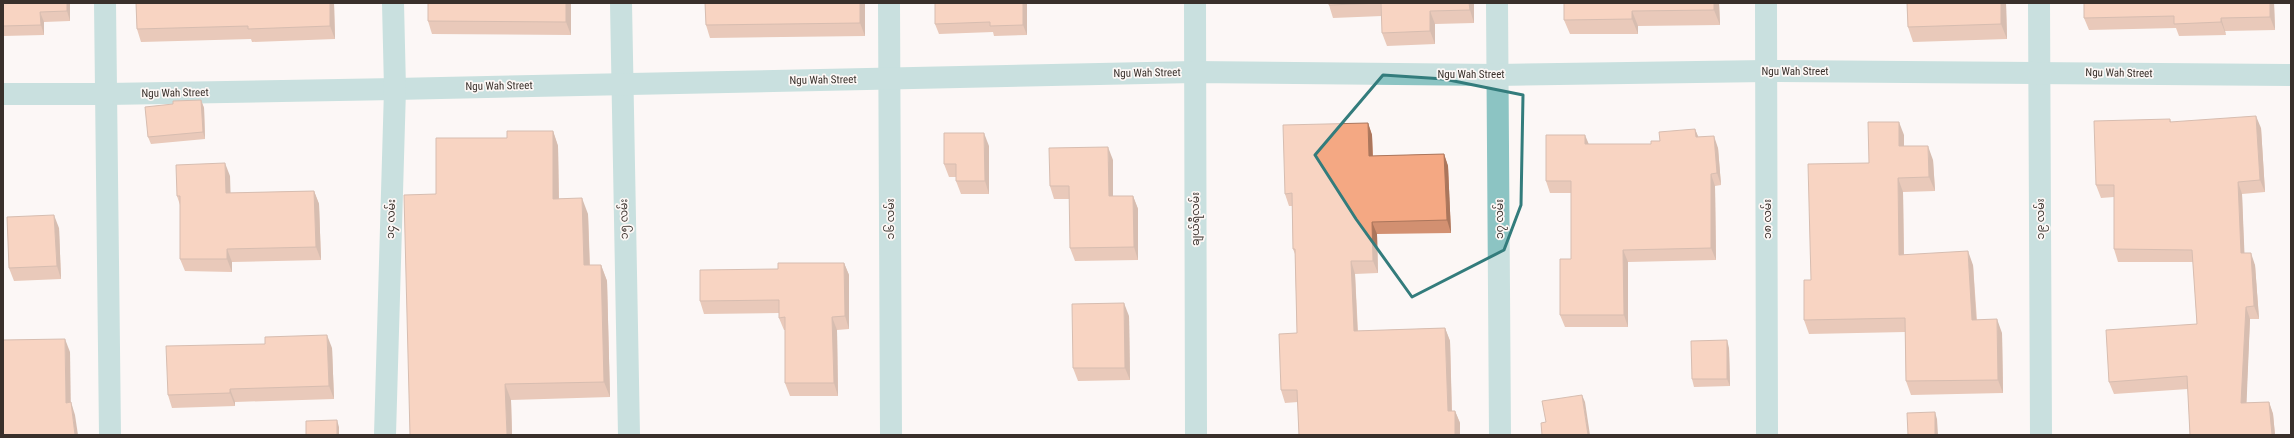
<svg xmlns="http://www.w3.org/2000/svg" width="2294" height="438" font-family="'Roboto Condensed','Noto Sans Myanmar',sans-serif">
	<style>
		.lines { fill: none; stroke-linecap: round; stroke-linejoin: round }
		.street { stroke: #8cc4c3; stroke-width: 22 }
		.wall { fill: #d29071 }
		.shaded-wall { fill: #ab765c }
		.building { fill: #f4a883; stroke: #ab765c }
		.marked { fill: none; stroke: #337c7c; stroke-width: 3; stroke-linejoin: round }
		.labels { text-anchor: middle; dominant-baseline: central; stroke-width: 3.5; stroke-linejoin: round; paint-order: stroke }
		.street-label { font-size: 11px; fill: #39302b; stroke: #fcf7f5 }
	</style>
	<rect width="100%" height="100%" fill="#fcf7f5"/>
	<g class="lines">
		<g class="street">
			<path d="M 105,3 L 110,435"/>
			<path d="M 621,3 L 629,435"/>
			<path d="M 889,3 L 891,435"/>
			<path d="M 1195,3 L 1196,435"/>
			<path d="M 1497,3 L 1500,435"/>
			<path d="M 1766,3 L 1767,435"/>
			<path d="M 2039,3 L 2041,435"/>
			<path d="M 3,94 L 107,94 L 395,89 L 1194,72 L 1498,75 L 1766,71 L 2291,75"/>
			<path d="M 385,435 L 395,89 L 393,3"/>
		</g>
	</g>
	<g class="wall">
		<path d="M 3,3 L 70,3 L 70,21 L 44,22 L 44,35 L 3,36 Z"/>
		<path d="M 136,3 L 334,3 L 335,39 L 252,42 L 251,39 L 141,42 L 137,29 Z"/>
		<path d="M 571,3 L 571,35 L 432,34 L 428,21 Z"/>
		<path d="M 705,3 L 865,3 L 865,36 L 710,38 L 706,25 Z"/>
		<path d="M 935,3 L 1027,3 L 1027,35 L 994,36 L 993,32 L 939,34 L 935,24 Z"/>
		<path d="M 1329,3 L 1474,3 L 1474,23 L 1435,24 L 1435,44 L 1387,46 L 1382,33 L 1382,16 L 1333,18 L 1329,5 Z"/>
		<path d="M 1564,3 L 1719,3 L 1720,25 L 1638,26 L 1638,34 L 1570,34 L 1564,20 Z"/>
		<path d="M 1907,3 L 2006,3 L 2007,39 L 1913,42 L 1908,27 Z"/>
		<path d="M 2084,3 L 2274,3 L 2275,30 L 2225,31 L 2226,35 L 2179,36 L 2176,28 L 2089,30 L 2084,18 Z"/>
		<path d="M 201,100 L 204,108 L 205,139 L 151,144 L 148,137 Z"/>
		<path d="M 2170,119 L 2171,122 L 2261,128 L 2265,192 L 2242,194 L 2244,253 L 2255,265 L 2259,319 L 2250,319 L 2246,403 L 2269,402 L 2273,414 L 2275,435 L 2190,435 L 2188,389 L 2114,394 L 2109,382 L 2197,324 L 2193,262 L 2118,262 L 2114,249 L 2114,197 L 2101,198 L 2096,185 Z"/>
		<path d="M 1368,123 L 1372,135 L 1373,156 L 1444,154 L 1448,166 L 1451,233 L 1377,234 L 1378,273 L 1355,274 L 1358,331 L 1445,328 L 1450,341 L 1452,411 L 1455,411 L 1460,423 L 1460,435 L 1299,435 L 1298,402 L 1285,403 L 1281,390 L 1297,333 L 1295,254 L 1293,249 L 1292,206 L 1289,206 L 1285,194 Z"/>
		<path d="M 1695,129 L 1698,137 L 1718,148 L 1721,185 L 1715,186 L 1716,260 L 1628,262 L 1628,327 L 1565,327 L 1560,315 L 1571,259 L 1571,193 L 1550,193 L 1546,181 L 1588,144 L 1651,144 L 1660,141 Z"/>
		<path d="M 553,131 L 558,146 L 559,199 L 588,214 L 590,265 L 601,265 L 607,281 L 610,397 L 511,400 L 512,435 L 436,194 L 507,138 Z"/>
		<path d="M 1904,135 L 1904,146 L 1933,160 L 1935,191 L 1903,192 L 1904,255 L 1973,265 L 1977,320 L 2002,333 L 2003,393 L 1911,395 L 1906,381 L 1905,332 L 1809,334 L 1804,320 L 1811,280 L 1869,163 Z"/>
		<path d="M 989,146 L 989,194 L 961,194 L 956,181 L 956,177 L 949,177 L 944,164 Z"/>
		<path d="M 1113,160 L 1113,196 L 1133,196 L 1138,209 L 1138,260 L 1075,261 L 1070,248 L 1070,199 L 1054,199 L 1050,186 Z"/>
		<path d="M 230,176 L 230,193 L 314,191 L 319,204 L 321,260 L 232,262 L 232,272 L 185,271 L 180,259 L 180,205 L 177,196 Z"/>
		<path d="M 59,228 L 61,279 L 14,281 L 9,268 Z"/>
		<path d="M 844,263 L 849,275 L 849,329 L 837,330 L 838,396 L 790,396 L 785,383 L 785,330 L 784,330 L 779,318 L 779,313 L 704,314 L 700,301 L 778,269 Z"/>
		<path d="M 1129,316 L 1130,380 L 1078,381 L 1073,368 Z"/>
		<path d="M 332,348 L 334,399 L 235,402 L 235,406 L 172,408 L 168,395 Z"/>
		<path d="M 1729,348 L 1730,386 L 1694,387 L 1692,379 Z"/>
	</g>
	<g class="shaded-wall">
		<path d="M 67,3 L 70,3 L 70,21 L 67,11 Z"/>
		<path d="M 330,3 L 334,3 L 335,39 L 330,26 Z"/>
		<path d="M 566,3 L 571,3 L 571,35 L 566,22 Z"/>
		<path d="M 860,3 L 865,3 L 865,36 L 860,23 Z"/>
		<path d="M 1023,3 L 1027,3 L 1027,35 L 1023,25 Z"/>
		<path d="M 1469,3 L 1474,3 L 1474,23 L 1470,10 Z"/>
		<path d="M 1714,3 L 1719,3 L 1720,25 L 1714,10 Z"/>
		<path d="M 2001,3 L 2006,3 L 2007,39 L 2001,24 Z"/>
		<path d="M 2270,3 L 2274,3 L 2275,30 L 2270,17 Z"/>
		<path d="M 1430,11 L 1435,24 L 1435,44 L 1430,31 Z"/>
		<path d="M 1632,11 L 1638,26 L 1638,34 L 1632,19 Z"/>
		<path d="M 40,12 L 44,22 L 44,35 L 41,25 Z"/>
		<path d="M 2221,18 L 2225,31 L 2226,35 L 2221,22 Z"/>
		<path d="M 201,100 L 204,108 L 205,139 L 203,132 Z"/>
		<path d="M 2256,116 L 2261,128 L 2265,192 L 2260,180 Z"/>
		<path d="M 1899,122 L 1904,135 L 1904,160 L 1899,146 Z"/>
		<path d="M 1368,123 L 1372,135 L 1373,169 L 1369,156 Z"/>
		<path d="M 1695,129 L 1700,141 L 1696,137 Z"/>
		<path d="M 553,131 L 558,146 L 559,215 L 553,199 Z"/>
		<path d="M 984,133 L 989,146 L 989,194 L 985,181 Z"/>
		<path d="M 1585,135 L 1590,147 L 1585,144 Z"/>
		<path d="M 1714,136 L 1718,148 L 1721,185 L 1717,173 Z"/>
		<path d="M 1928,146 L 1933,160 L 1935,191 L 1929,177 Z"/>
		<path d="M 1108,147 L 1113,160 L 1113,209 L 1109,196 Z"/>
		<path d="M 1444,154 L 1448,166 L 1451,233 L 1447,220 Z"/>
		<path d="M 225,163 L 230,176 L 231,206 L 226,193 Z"/>
		<path d="M 1711,174 L 1715,186 L 1716,260 L 1711,248 Z"/>
		<path d="M 1898,178 L 1903,192 L 1904,269 L 1899,255 Z"/>
		<path d="M 2238,182 L 2242,194 L 2245,266 L 2241,253 Z"/>
		<path d="M 314,191 L 319,204 L 321,260 L 316,247 Z"/>
		<path d="M 1133,196 L 1138,209 L 1138,260 L 1134,247 Z"/>
		<path d="M 582,198 L 588,214 L 590,281 L 584,265 Z"/>
		<path d="M 54,215 L 59,228 L 61,279 L 57,266 Z"/>
		<path d="M 1372,222 L 1377,234 L 1378,273 L 1373,261 Z"/>
		<path d="M 227,249 L 232,262 L 232,272 L 227,259 Z"/>
		<path d="M 1623,250 L 1628,262 L 1628,327 L 1624,315 Z"/>
		<path d="M 1968,251 L 1973,265 L 1977,334 L 1972,320 Z"/>
		<path d="M 2251,253 L 2255,265 L 2259,319 L 2254,306 Z"/>
		<path d="M 1351,261 L 1355,274 L 1358,344 L 1354,331 Z"/>
		<path d="M 844,263 L 849,275 L 849,329 L 845,316 Z"/>
		<path d="M 601,265 L 607,281 L 610,397 L 604,382 Z"/>
		<path d="M 1124,303 L 1129,316 L 1130,380 L 1125,368 Z"/>
		<path d="M 2246,307 L 2250,319 L 2246,416 L 2241,403 Z"/>
		<path d="M 832,317 L 837,330 L 838,396 L 834,383 Z"/>
		<path d="M 1997,319 L 2002,333 L 2003,393 L 1998,380 Z"/>
		<path d="M 1445,328 L 1450,341 L 1452,424 L 1448,411 Z"/>
		<path d="M 327,335 L 332,348 L 334,399 L 329,386 Z"/>
		<path d="M 65,339 L 70,352 L 71,415 L 66,403 Z"/>
		<path d="M 1727,340 L 1729,348 L 1730,386 L 1727,379 Z"/>
		<path d="M 505,384 L 511,400 L 512,435 L 507,435 Z"/>
		<path d="M 230,389 L 235,402 L 235,406 L 230,393 Z"/>
		<path d="M 1582,395 L 1585,402 L 1590,435 L 1588,435 Z"/>
		<path d="M 71,402 L 75,415 L 78,435 L 75,435 Z"/>
		<path d="M 2269,402 L 2273,414 L 2275,435 L 2272,435 Z"/>
		<path d="M 1455,411 L 1460,423 L 1460,435 L 1455,435 Z"/>
		<path d="M 1935,412 L 1937,419 L 1938,435 L 1935,435 Z"/>
		<path d="M 337,420 L 339,427 L 339,435 L 337,435 Z"/>
	</g>
	<g class="building">
		<path d="M 3,3 L 67,3 L 67,11 L 40,12 L 41,25 L 3,26 Z"/>
		<path d="M 136,3 L 330,3 L 330,26 L 248,29 L 248,26 L 137,29 Z"/>
		<path d="M 428,3 L 566,3 L 566,22 L 428,21 Z"/>
		<path d="M 705,3 L 860,3 L 860,23 L 706,25 Z"/>
		<path d="M 935,3 L 1023,3 L 1023,25 L 990,26 L 990,22 L 935,24 Z"/>
		<path d="M 1329,3 L 1469,3 L 1470,10 L 1430,11 L 1430,31 L 1382,33 L 1381,3 L 1329,5 Z"/>
		<path d="M 1564,3 L 1714,3 L 1714,10 L 1632,11 L 1632,19 L 1564,20 Z"/>
		<path d="M 1907,3 L 2001,3 L 2001,24 L 1908,27 Z"/>
		<path d="M 2084,3 L 2270,3 L 2270,17 L 2221,18 L 2221,22 L 2174,24 L 2174,16 L 2084,18 Z"/>
		<path d="M 201,100 L 203,132 L 148,137 L 145,107 L 173,104 L 173,101 Z"/>
		<path d="M 2256,116 L 2260,180 L 2238,182 L 2241,253 L 2251,253 L 2254,306 L 2246,307 L 2241,403 L 2269,402 L 2272,435 L 2190,435 L 2187,376 L 2109,382 L 2106,330 L 2197,324 L 2192,250 L 2114,249 L 2114,185 L 2096,185 L 2094,121 L 2170,119 L 2170,122 Z"/>
		<path d="M 1868,122 L 1899,122 L 1899,146 L 1928,146 L 1929,177 L 1898,178 L 1899,255 L 1968,251 L 1972,320 L 1997,319 L 1998,380 L 1906,381 L 1905,318 L 1804,320 L 1804,280 L 1811,280 L 1808,164 L 1869,163 Z"/>
		<path d="M 1368,123 L 1369,156 L 1444,154 L 1447,220 L 1372,222 L 1373,261 L 1351,261 L 1354,331 L 1445,328 L 1448,411 L 1455,411 L 1455,435 L 1299,435 L 1297,390 L 1281,390 L 1279,334 L 1297,333 L 1295,249 L 1293,249 L 1292,193 L 1285,194 L 1283,125 Z"/>
		<path d="M 1695,129 L 1696,137 L 1714,136 L 1717,173 L 1711,174 L 1711,248 L 1623,250 L 1624,315 L 1560,315 L 1560,259 L 1571,259 L 1571,181 L 1546,181 L 1546,135 L 1585,135 L 1585,144 L 1651,144 L 1651,141 L 1660,141 L 1659,132 Z"/>
		<path d="M 507,131 L 553,131 L 553,199 L 582,198 L 584,265 L 601,265 L 604,382 L 505,384 L 507,435 L 410,435 L 404,195 L 436,194 L 436,138 L 507,138 Z"/>
		<path d="M 944,133 L 984,133 L 985,181 L 956,181 L 956,164 L 944,164 Z"/>
		<path d="M 1108,147 L 1109,196 L 1133,196 L 1134,247 L 1070,248 L 1069,186 L 1050,186 L 1049,148 Z"/>
		<path d="M 225,163 L 226,193 L 314,191 L 316,247 L 227,249 L 227,259 L 180,259 L 180,196 L 177,196 L 176,165 Z"/>
		<path d="M 54,215 L 57,266 L 9,268 L 7,217 Z"/>
		<path d="M 778,263 L 844,263 L 845,316 L 832,317 L 834,383 L 785,383 L 785,317 L 779,318 L 779,300 L 700,301 L 700,270 L 778,269 Z"/>
		<path d="M 1124,303 L 1125,368 L 1073,368 L 1072,304 Z"/>
		<path d="M 327,335 L 329,386 L 230,389 L 230,393 L 168,395 L 166,346 L 265,344 L 265,337 Z"/>
		<path d="M 65,339 L 66,403 L 71,402 L 75,435 L 3,435 L 3,340 Z"/>
		<path d="M 1727,340 L 1727,379 L 1692,379 L 1691,341 Z"/>
		<path d="M 1582,395 L 1588,435 L 1542,435 L 1541,423 L 1546,422 L 1542,401 Z"/>
		<path d="M 1935,412 L 1935,435 L 1908,435 L 1907,413 Z"/>
		<path d="M 337,420 L 337,435 L 306,435 L 306,421 Z"/>
	</g>
	<path d="M0 0H2294V438H0ZM 1383,75 L 1444,79 L 1523,95 L 1521,205 L 1504,250 L 1412,297 L 1356,219 L 1315,155 Z" fill="#fcf7f5" fill-opacity=".55" fill-rule="evenodd"/>
	<path class="marked" d="M 1383,75 L 1444,79 L 1523,95 L 1521,205 L 1504,250 L 1412,297 L 1356,219 L 1315,155 Z"/>
	<g class="labels">
		<g class="street-label">
			<text x="1795" y="71">Ngu Wah Street</text>
			<text transform="translate(1147 73) rotate(-1)">Ngu Wah Street</text>
			<text transform="translate(2119 73) rotate(1)">Ngu Wah Street</text>
			<text x="1471" y="74">Ngu Wah Street</text>
			<text transform="translate(823 80) rotate(-1)">Ngu Wah Street</text>
			<text transform="translate(499 86) rotate(-1)">Ngu Wah Street</text>
			<text transform="translate(175 93) rotate(-1)">Ngu Wah Street</text>
			<text transform="translate(391 219) rotate(-88)">၁၄ လမ်း</text>
			<text transform="translate(624 219) rotate(-91)">၁၅ လမ်း</text>
			<text transform="translate(890 219) rotate(-90)">၁၆ လမ်း</text>
			<text transform="translate(1195 219) rotate(-90)">ချယ်ရီလမ်း</text>
			<text transform="translate(1499 219) rotate(-90)">၁၇ လမ်း</text>
			<text transform="translate(1767 219) rotate(-90)">၁၈ လမ်း</text>
			<text transform="translate(2040 219) rotate(-90)">၁၉ လမ်း</text>
		</g>
	</g>
	<rect width="2294" height="438" fill="none" stroke="#39302b" stroke-width="8"/>
</svg>
